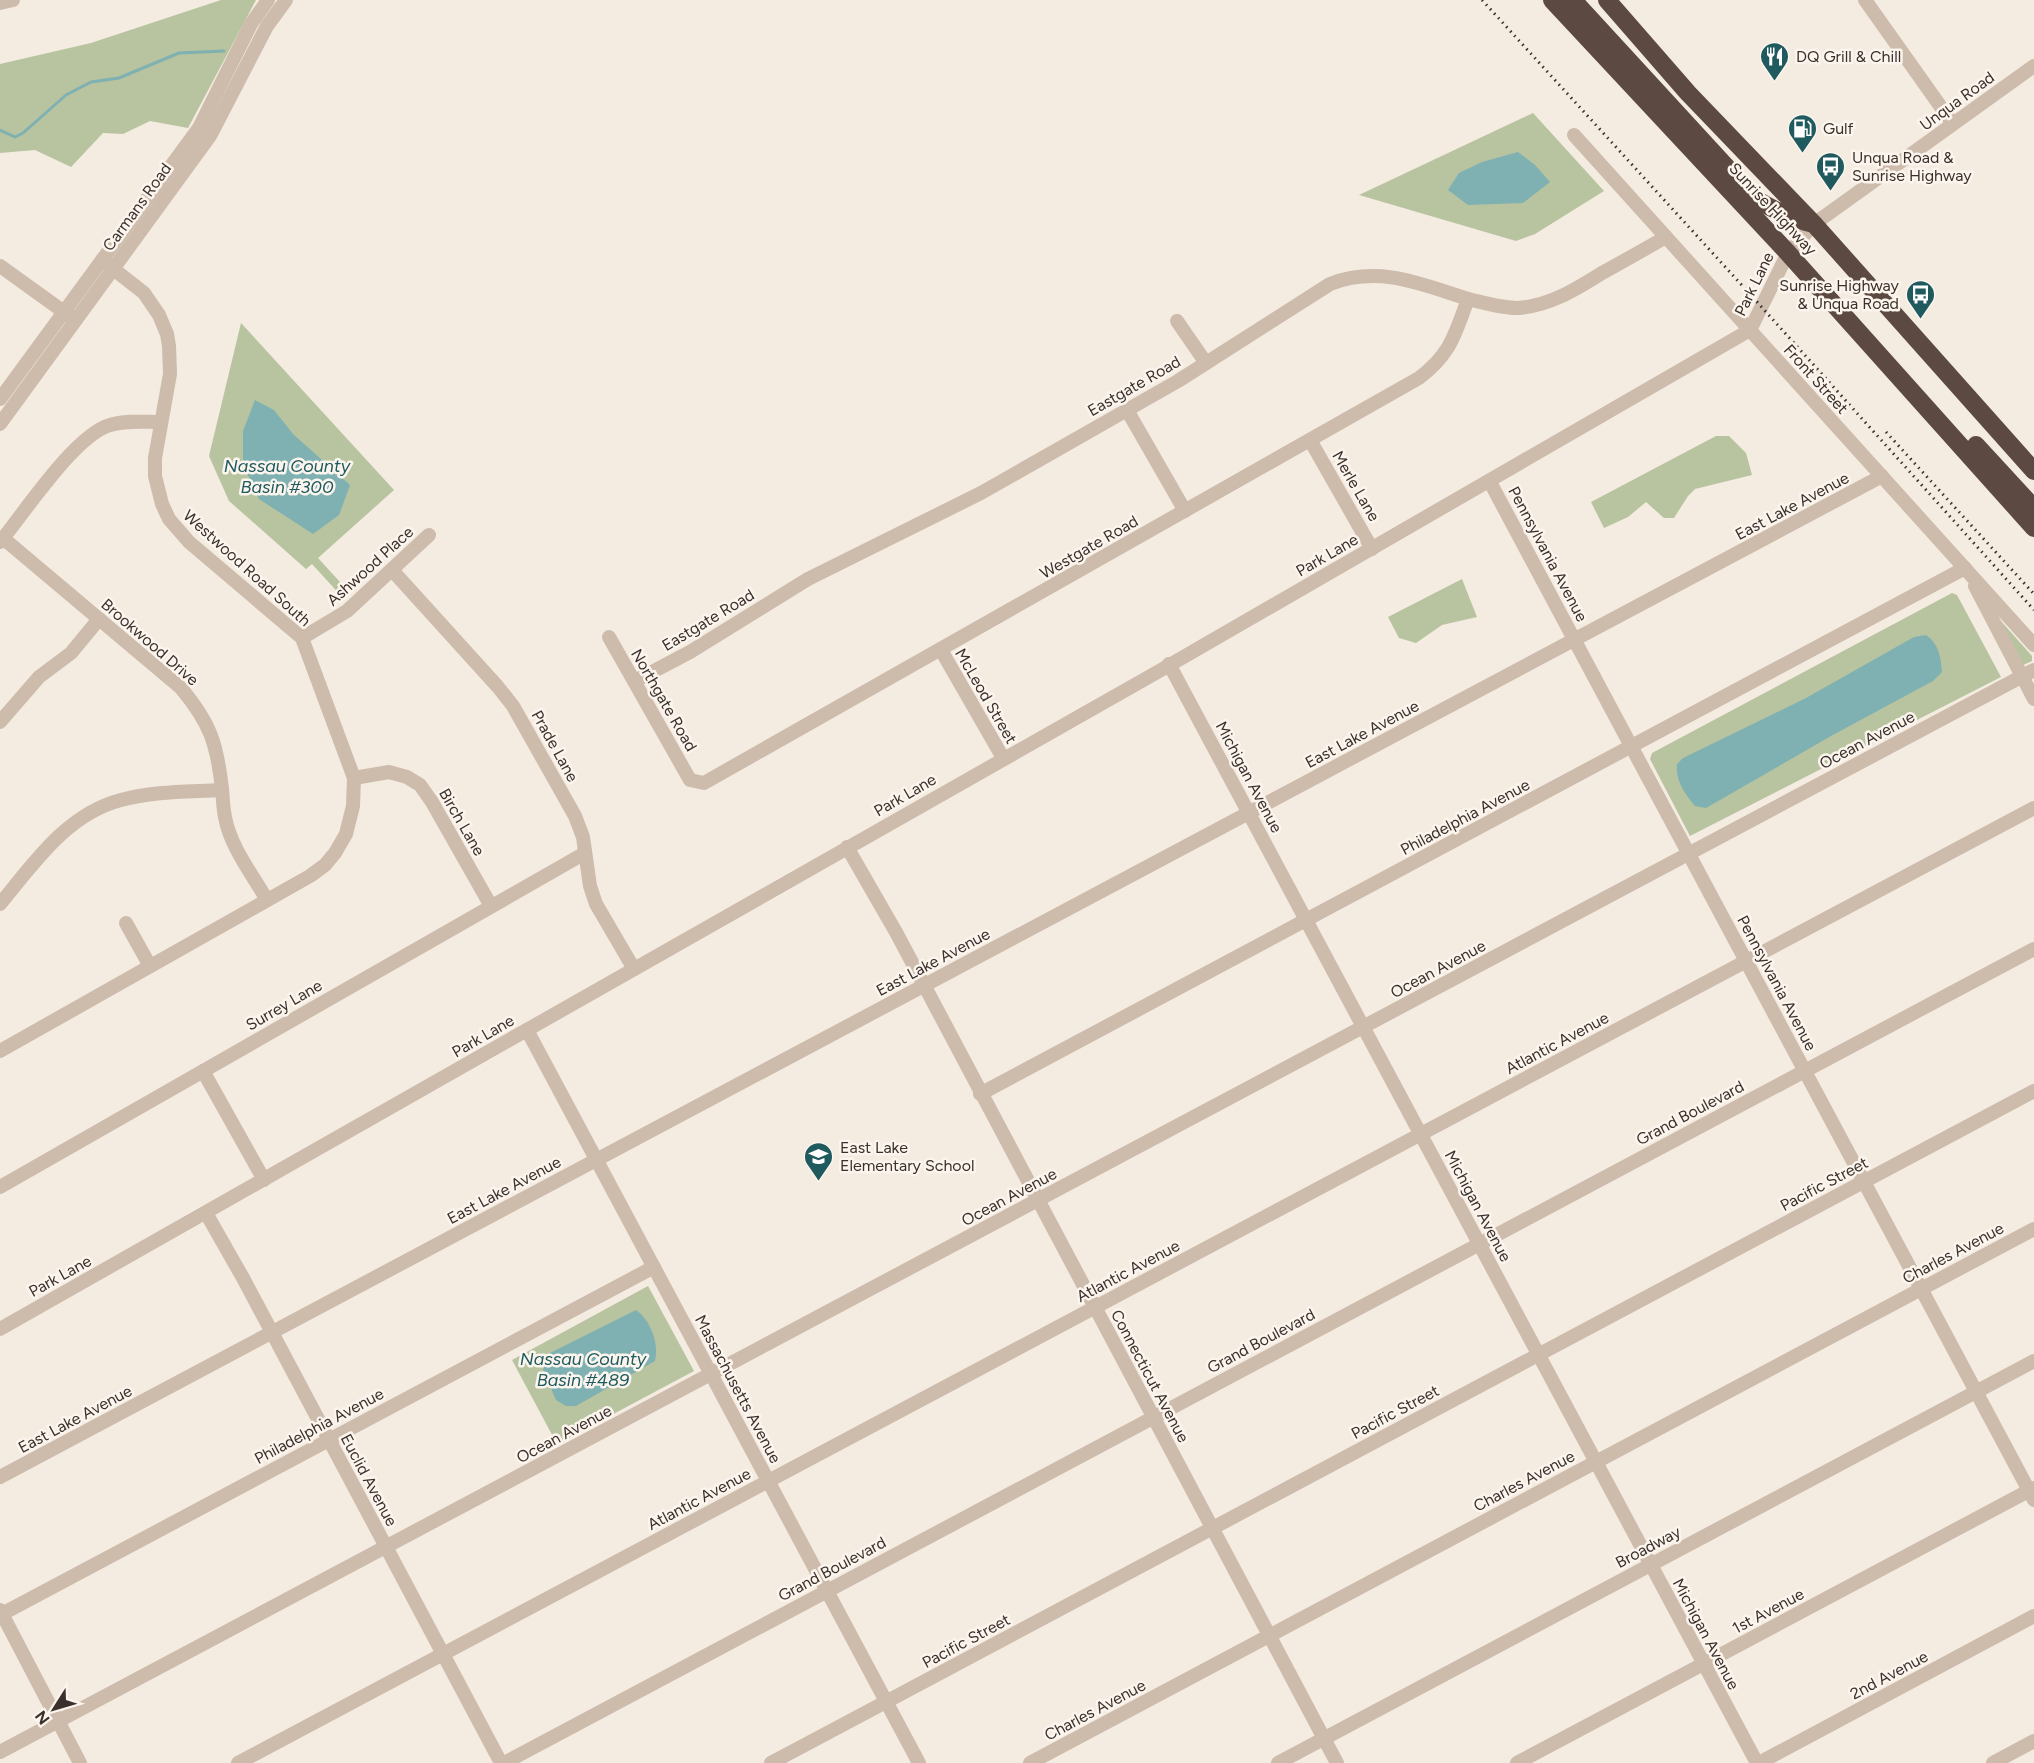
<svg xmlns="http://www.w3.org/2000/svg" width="2034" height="1763" font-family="Figtree,sans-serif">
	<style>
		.green { fill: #b8c4a0 }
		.water { fill: #7fb0b2 }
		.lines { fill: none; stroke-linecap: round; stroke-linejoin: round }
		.stream { stroke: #7fb0b2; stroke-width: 3 }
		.minor { stroke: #cdbbac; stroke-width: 14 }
		.highway { stroke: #5c4a42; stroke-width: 18 }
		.rail { stroke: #3b302b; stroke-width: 3; stroke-dasharray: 1.5 4.5; stroke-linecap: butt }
		.labels { text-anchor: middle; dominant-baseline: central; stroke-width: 5; stroke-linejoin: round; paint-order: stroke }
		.poi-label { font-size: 16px; fill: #3b302b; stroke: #fbf5ee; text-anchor: start }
		.street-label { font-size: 16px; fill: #3b302b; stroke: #fbf5ee }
		.water-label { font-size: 18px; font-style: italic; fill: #1f5a5e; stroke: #fbf5ee }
	</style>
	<rect width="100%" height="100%" fill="#f4ebe1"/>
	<g class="green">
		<path d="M 221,0 L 256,0 L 188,128 L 150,121 L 123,134 L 103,133 L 71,167 L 35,150 L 0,153 L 0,64 L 91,43 Z"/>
		<path d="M 1533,113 L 1604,191 L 1535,234 L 1516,241 L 1359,195 Z"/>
		<path d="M 241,323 L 394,490 L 318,558 L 350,593 L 344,599 L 312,564 L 306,569 L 229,501 L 209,456 Z"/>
		<path d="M 1716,436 L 1729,436 L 1746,453 L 1752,475 L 1695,489 L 1688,496 L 1674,518 L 1664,518 L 1646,502 L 1628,517 L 1604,528 L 1591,502 Z"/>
		<path d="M 1462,579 L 1477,617 L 1442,625 L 1416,643 L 1399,638 L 1388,617 Z"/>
		<path d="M 1952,593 L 1957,595 L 2001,677 L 1690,836 L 1650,759 L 1652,753 Z"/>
		<path d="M 2000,620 L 2032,656 L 2032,661 L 2023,665 Z"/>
		<path d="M 648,1286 L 694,1371 L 557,1444 L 512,1360 Z"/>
	</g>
	<g class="water">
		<path d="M 1518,152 L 1535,165 L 1550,182 L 1523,203 L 1468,205 L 1448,190 L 1459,173 L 1482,162 Z"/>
		<path d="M 255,400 L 274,410 L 293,434 L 350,485 L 339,515 L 313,534 L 259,499 L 243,464 L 243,431 Z"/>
		<path d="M 1926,635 C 1939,644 1941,658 1942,672 L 1933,681 L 1831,736 L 1706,808 L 1695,806 C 1685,794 1675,780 1677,764 L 1683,758 L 1806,698 L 1914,637 Z"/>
		<path d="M 636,1310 C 651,1321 659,1343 655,1361 L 576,1406 L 566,1406 L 556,1400 L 543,1370 L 548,1354 Z"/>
	</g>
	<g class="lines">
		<path class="stream" d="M 0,130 L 15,137 L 23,133 L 66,95 L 91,82 L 119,78 L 179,53 L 224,51"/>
		<g class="minor">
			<path d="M 1865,0 L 1953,124"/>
			<path d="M 0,3 L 13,0"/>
			<path d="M 1574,135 L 2034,645"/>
			<path d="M 0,266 L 71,317"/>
			<path d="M 1177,321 L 1206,363"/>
			<path d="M 0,399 L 199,128 L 251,24 L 268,0"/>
			<path d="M 1127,410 L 1185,511"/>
			<path d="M 0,424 L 210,136 L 267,26 L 286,0"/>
			<path d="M 1310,440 L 1372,549"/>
			<path d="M 1490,482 L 2034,1500"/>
			<path d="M 3,538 L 181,688 C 210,723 217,743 222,789 C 223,798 223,808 225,817 C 230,846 252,874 267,900"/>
			<path d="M 0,542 C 25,512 75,435 110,425 C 126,420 144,422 161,422"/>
			<path d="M 392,570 L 498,687 L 513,706 L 575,816 L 583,837 L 590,886 L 596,904 L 634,969"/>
			<path d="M 1975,586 L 2034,699"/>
			<path d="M 609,637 L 690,780 L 704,783 L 1419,378 C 1451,354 1455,334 1468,299"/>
			<path d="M 302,638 L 347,611 L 429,535"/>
			<path d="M 941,650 L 1003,758"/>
			<path d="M 1169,664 L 1757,1763"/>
			<path d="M 635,681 L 690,652 L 808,579 L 981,493 L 1127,410 L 1178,381 L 1330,284 C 1379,265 1421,284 1468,299 C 1485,303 1501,308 1518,308 C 1550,306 1576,289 1602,273 C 1624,261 1645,249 1666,237"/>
			<path d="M 0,722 L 39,677 L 71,653 L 99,619"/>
			<path d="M 354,778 L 389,772 L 407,777 L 420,785 L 432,802 L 491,906"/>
			<path d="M 847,847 L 897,934 L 1337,1763"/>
			<path d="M 0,904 C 34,863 67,814 121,800 C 154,791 189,792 222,790"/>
			<path d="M 126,923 L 150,966"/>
			<path d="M 527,1030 L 919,1763"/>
			<path d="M 0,1051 L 310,876 L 325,865 L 335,853 L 346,834 L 353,806 L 354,778 L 302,638 L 189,542 L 169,519 L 162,504 L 155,476 L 155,458 L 170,374 L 169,346 L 167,334 L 159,315 L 144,293 L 102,260"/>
			<path d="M 203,1071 L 264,1180"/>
			<path d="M 980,1094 L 1965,568"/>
			<path d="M 0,1187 L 585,853"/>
			<path d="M 206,1213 L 243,1278 L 501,1763"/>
			<path d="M 0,1329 L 1161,670 L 1750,330 L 1788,253 L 1814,224 L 2034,66"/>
			<path d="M 0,1477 L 1882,476"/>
			<path d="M 0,1610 L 80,1763"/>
			<path d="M 0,1615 L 654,1267"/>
			<path d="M 0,1752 L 2034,670"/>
			<path d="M 238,1763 L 2034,808"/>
			<path d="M 504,1763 L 2034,949"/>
			<path d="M 771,1763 L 2034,1091"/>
			<path d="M 1030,1763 L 2034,1229"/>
			<path d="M 1278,1763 L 2034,1361"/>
			<path d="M 1517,1763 L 2034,1488"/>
			<path d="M 1759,1763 L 2034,1616"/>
			<path d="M 1993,1763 L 2034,1741"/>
		</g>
		<g class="highway">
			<path d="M 1552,0 L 1788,253 L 2034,528"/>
			<path d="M 1573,0 L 1756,199 C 1775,211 1792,219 1814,224"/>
			<path d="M 1607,0 L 1688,93 L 1814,224 L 2034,471"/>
			<path d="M 1976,445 L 2034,508"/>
		</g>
		<g class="rail">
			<path d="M 1482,0 L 1749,293 L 2034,610"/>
			<path d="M 1886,432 L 2034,594"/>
		</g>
	</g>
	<defs>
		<symbol id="restaurant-pin" viewBox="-11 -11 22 30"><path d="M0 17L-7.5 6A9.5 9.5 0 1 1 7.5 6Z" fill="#1f5a5e" stroke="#fbf5ee"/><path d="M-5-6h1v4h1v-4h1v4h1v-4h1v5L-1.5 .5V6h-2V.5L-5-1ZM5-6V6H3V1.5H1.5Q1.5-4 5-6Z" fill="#fff"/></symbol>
		<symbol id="fuel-pin" viewBox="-11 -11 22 30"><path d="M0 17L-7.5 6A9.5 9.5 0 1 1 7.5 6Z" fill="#1f5a5e" stroke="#fbf5ee"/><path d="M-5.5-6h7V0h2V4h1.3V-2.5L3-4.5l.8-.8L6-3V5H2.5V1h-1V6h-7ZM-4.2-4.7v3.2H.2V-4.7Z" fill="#fff"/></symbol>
		<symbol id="bus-pin" viewBox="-11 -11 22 30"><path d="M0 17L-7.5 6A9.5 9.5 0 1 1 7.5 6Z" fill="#1f5a5e" stroke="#fbf5ee"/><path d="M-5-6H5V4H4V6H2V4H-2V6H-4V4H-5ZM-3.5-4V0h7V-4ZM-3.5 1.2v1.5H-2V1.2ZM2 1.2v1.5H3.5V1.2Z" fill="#fff"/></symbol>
		<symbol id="school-pin" viewBox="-11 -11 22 30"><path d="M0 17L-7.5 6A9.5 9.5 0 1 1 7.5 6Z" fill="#1f5a5e" stroke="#fbf5ee"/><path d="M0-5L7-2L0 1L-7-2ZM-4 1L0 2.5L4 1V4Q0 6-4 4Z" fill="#fff"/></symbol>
	</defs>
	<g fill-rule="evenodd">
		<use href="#restaurant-pin" x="1758" y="40" width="33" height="45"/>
		<use href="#fuel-pin" x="1786" y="112" width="33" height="45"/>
		<use href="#bus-pin" x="1814" y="150" width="33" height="45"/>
		<use href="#bus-pin" x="1904" y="278" width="33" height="45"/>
		<use href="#school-pin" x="802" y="1140" width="33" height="45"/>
	</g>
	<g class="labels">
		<g class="poi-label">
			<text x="1796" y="56">DQ Grill &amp; Chill</text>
			<text x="1823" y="128">Gulf</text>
			<text x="1852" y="157">Unqua Road &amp;<tspan x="1852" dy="18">Sunrise Highway</tspan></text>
			<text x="1899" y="285" text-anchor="end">Sunrise Highway<tspan x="1899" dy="18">&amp; Unqua Road</tspan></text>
			<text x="840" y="1147">East Lake<tspan x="840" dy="18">Elementary School</tspan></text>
		</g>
		<g class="street-label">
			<text transform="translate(1957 101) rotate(-36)">Unqua Road</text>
			<text transform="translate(137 207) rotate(-54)">Carmans Road</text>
			<text transform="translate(1773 209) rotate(47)">Sunrise Highway</text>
			<text transform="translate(1754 284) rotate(-64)">Park Lane</text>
			<text transform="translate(1816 379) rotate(48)">Front Street</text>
			<text transform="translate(1134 386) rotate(-30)">Eastgate Road</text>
			<text transform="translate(1356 486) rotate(60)">Merle Lane</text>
			<text transform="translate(1792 506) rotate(-28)">East Lake Avenue</text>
			<text transform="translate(1089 547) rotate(-30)">Westgate Road</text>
			<text transform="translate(1548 554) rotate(62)">Pennsylvania Avenue</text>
			<text transform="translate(1327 555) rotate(-30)">Park Lane</text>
			<text transform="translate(370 566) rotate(-42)">Ashwood Place</text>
			<text transform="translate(247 568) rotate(42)">Westwood Road South</text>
			<text transform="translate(708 620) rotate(-31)">Eastgate Road</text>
			<text transform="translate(150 642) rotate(41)">Brookwood Drive</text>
			<text transform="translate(986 696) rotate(60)">McLeod Street</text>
			<text transform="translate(664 700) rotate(60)">Northgate Road</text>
			<text transform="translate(1362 734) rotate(-28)">East Lake Avenue</text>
			<text transform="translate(1867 740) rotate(-28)">Ocean Avenue</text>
			<text transform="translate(555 746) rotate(61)">Prade Lane</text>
			<text transform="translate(1249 777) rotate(62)">Michigan Avenue</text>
			<text transform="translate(905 795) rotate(-30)">Park Lane</text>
			<text transform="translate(1465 817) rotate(-28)">Philadelphia Avenue</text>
			<text transform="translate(462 822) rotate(60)">Birch Lane</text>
			<text transform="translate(933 962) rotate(-28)">East Lake Avenue</text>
			<text transform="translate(1438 969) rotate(-28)">Ocean Avenue</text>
			<text transform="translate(1777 983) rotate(62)">Pennsylvania Avenue</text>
			<text transform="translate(284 1005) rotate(-30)">Surrey Lane</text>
			<text transform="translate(483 1036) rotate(-30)">Park Lane</text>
			<text transform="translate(1557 1043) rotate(-28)">Atlantic Avenue</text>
			<text transform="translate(1690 1113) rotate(-28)">Grand Boulevard</text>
			<text transform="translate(1824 1184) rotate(-28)">Pacific Street</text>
			<text transform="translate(504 1190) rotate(-28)">East Lake Avenue</text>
			<text transform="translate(1009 1197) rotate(-28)">Ocean Avenue</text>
			<text transform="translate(1478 1206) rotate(62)">Michigan Avenue</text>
			<text transform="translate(1953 1253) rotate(-28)">Charles Avenue</text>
			<text transform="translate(1128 1271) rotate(-28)">Atlantic Avenue</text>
			<text transform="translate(60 1276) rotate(-29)">Park Lane</text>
			<text transform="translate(1261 1341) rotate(-28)">Grand Boulevard</text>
			<text transform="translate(1150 1376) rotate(62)">Connecticut Avenue</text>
			<text transform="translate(738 1389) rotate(62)">Massachusetts Avenue</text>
			<text transform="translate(1395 1412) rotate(-28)">Pacific Street</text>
			<text transform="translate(75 1419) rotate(-28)">East Lake Avenue</text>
			<text transform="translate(319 1426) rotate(-28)">Philadelphia Avenue</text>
			<text transform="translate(564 1434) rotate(-28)">Ocean Avenue</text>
			<text transform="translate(369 1480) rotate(62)">Euclid Avenue</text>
			<text transform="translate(1524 1481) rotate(-28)">Charles Avenue</text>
			<text transform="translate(699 1499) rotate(-28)">Atlantic Avenue</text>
			<text transform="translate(1648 1547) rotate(-28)">Broadway</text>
			<text transform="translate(832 1569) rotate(-28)">Grand Boulevard</text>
			<text transform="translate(1768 1611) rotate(-28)">1st Avenue</text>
			<text transform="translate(1706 1634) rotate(62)">Michigan Avenue</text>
			<text transform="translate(966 1641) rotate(-28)">Pacific Street</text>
			<text transform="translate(1889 1675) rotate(-28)">2nd Avenue</text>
			<text transform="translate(1095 1710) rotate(-28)">Charles Avenue</text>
		</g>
		<g class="water-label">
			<text x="287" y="466">Nassau County<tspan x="287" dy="21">Basin #300</tspan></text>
			<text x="583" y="1359">Nassau County<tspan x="583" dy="21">Basin #489</tspan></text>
		</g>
	</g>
	<g transform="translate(54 1709) rotate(233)" stroke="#fbf5ee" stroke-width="4.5" paint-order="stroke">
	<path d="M0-4.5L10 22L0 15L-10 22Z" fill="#3b302b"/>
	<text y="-9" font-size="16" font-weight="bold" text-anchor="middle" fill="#3b302b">N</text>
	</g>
</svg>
